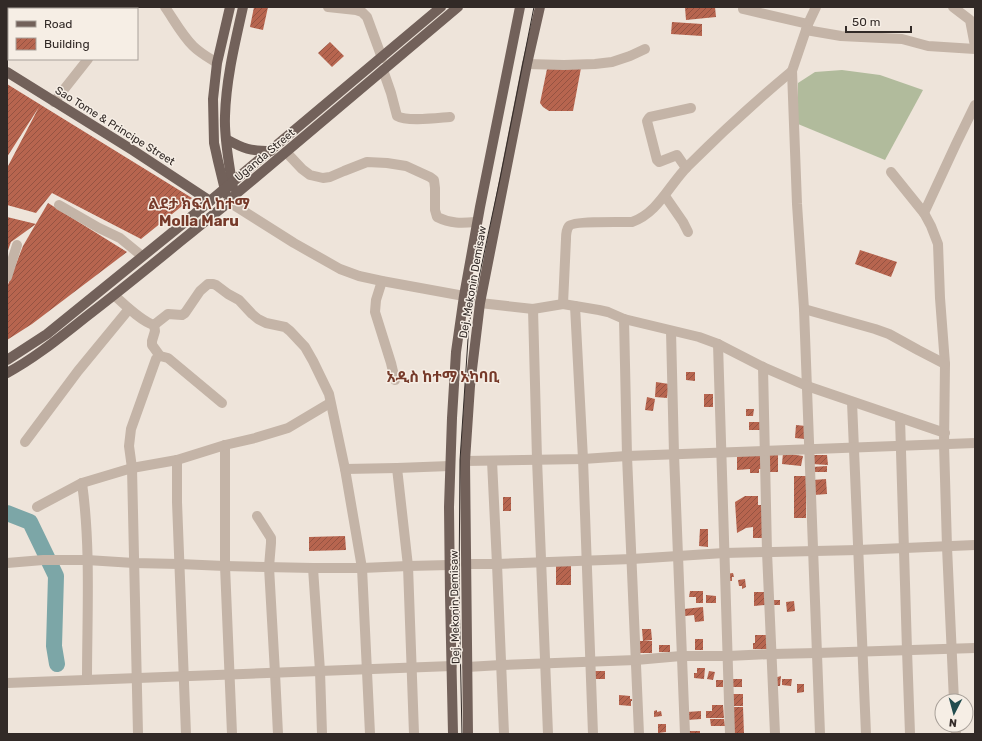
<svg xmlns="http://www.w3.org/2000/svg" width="982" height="741" font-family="Rubik,'Noto Sans Ethiopic',sans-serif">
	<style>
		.pitch { fill: #b1bb9c }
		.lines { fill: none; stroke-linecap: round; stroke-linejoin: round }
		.river { stroke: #7ca6a7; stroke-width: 16 }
		.building { fill: url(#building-hatch) }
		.minor { stroke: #c4b4a7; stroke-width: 10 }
		.major { stroke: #72615a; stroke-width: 10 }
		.tram { stroke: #322a27; stroke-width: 1 }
		.labels { text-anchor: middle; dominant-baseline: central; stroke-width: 3; stroke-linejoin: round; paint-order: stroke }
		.street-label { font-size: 11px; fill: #322a27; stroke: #f6eee5 }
		.district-label { font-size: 15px; font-weight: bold; fill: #763a2a; stroke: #f6eee5 }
	</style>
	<defs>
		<pattern id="building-hatch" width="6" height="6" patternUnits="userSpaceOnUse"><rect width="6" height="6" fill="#b7654f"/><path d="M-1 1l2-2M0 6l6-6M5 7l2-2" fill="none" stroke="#955342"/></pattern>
	</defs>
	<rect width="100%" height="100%" fill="#eee4da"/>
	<path class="pitch" d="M 842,70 L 880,75 L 923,90 L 885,160 L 798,124 L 798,83 L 815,72 Z"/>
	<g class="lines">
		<path class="river" d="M 7,513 L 30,522 L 56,576 L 54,646 L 57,664"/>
	</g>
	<g class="building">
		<path d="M 71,7 L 95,7 L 93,9 L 69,9 Z"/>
		<path d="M 254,7 L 268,7 L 263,30 L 250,27 Z"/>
		<path d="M 685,7 L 715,7 L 716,17 L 686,20 Z"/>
		<path d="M 672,22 L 702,24 L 702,36 L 671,34 Z"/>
		<path d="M 330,42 L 344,56 L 332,67 L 318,53 Z"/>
		<path d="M 581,68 L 573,111 L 549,111 L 543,107 L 540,103 L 547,69 Z"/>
		<path d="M 7,84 L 41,105 L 192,198 L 141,239 L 52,193 L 36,213 L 7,205 L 7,168 L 39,107 L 7,157 Z"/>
		<path d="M 48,203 L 127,252 L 32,324 L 7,340 L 7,287 L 23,246 Z"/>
		<path d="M 7,217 L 36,224 L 11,242 L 7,253 Z"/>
		<path d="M 860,250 L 897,262 L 891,277 L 855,264 Z"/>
		<path d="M 686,372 L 695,372 L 695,381 L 686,380 Z"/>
		<path d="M 656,382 L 669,384 L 667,398 L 655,397 Z"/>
		<rect x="704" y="394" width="9" height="13"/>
		<path d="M 647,397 L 655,399 L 653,411 L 645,410 Z"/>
		<path d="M 746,409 L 754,409 L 753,416 L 746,416 Z"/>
		<path d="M 749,422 L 761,422 L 760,430 L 749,430 Z"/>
		<path d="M 796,425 L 806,426 L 805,439 L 795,438 Z"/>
		<path d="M 778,452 L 778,472 L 769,472 L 769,469 L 759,469 L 759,473 L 750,473 L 750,469 L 737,470 L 737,453 Z"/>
		<path d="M 783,453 L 803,456 L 801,466 L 782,464 Z"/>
		<path d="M 812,455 L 827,455 L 828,465 L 812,464 Z"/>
		<path d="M 827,466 L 827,472 L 812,472 L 812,467 Z"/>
		<rect x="794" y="476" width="12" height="42"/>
		<path d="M 826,479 L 827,494 L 814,495 L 813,480 Z"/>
		<path d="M 745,496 L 758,496 L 758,505 L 766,505 L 767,538 L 753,538 L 753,527 L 746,528 L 737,533 L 735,502 Z"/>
		<rect x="503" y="497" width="8" height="14"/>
		<path d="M 700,529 L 708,529 L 708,547 L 699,546 Z"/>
		<path d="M 345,536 L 346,550 L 309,551 L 309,537 Z"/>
		<rect x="556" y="564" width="15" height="21"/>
		<path d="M 733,573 L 734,577 L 732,577 L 732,581 L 726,581 L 725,574 Z"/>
		<path d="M 745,579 L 746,587 L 742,589 L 742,586 L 739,586 L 738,580 Z"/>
		<path d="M 690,591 L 703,591 L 703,603 L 696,603 L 696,597 L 689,597 Z"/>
		<path d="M 754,592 L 765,592 L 765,605 L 754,606 Z"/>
		<path d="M 706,595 L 716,596 L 716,603 L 706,603 Z"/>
		<path d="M 773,600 L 780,600 L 780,605 L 774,605 Z"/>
		<path d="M 794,601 L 795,611 L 787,612 L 786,602 Z"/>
		<path d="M 703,607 L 704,621 L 695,622 L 694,615 L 685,616 L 684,609 Z"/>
		<path d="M 642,629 L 651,629 L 652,640 L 643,641 Z"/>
		<path d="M 755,635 L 768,635 L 768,649 L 753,649 L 753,643 L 755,643 Z"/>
		<rect x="695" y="639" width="8" height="11"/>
		<rect x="640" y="641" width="12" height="12"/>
		<rect x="659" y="645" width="11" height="7"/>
		<path d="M 697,668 L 705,668 L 704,679 L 694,678 L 694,673 L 697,673 Z"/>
		<rect x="594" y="671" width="11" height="8"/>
		<path d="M 709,671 L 715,672 L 713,680 L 707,679 Z"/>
		<path d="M 781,676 L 780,686 L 774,686 L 774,678 Z"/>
		<rect x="730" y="679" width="12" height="8"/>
		<path d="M 782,679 L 792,679 L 791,686 L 782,685 Z"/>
		<rect x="716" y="680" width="7" height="7"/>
		<path d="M 797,684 L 804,684 L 804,692 L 797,693 Z"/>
		<path d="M 731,694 L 743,694 L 743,706 L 732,706 Z"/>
		<path d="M 619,695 L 630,696 L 630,699 L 632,699 L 632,701 L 631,701 L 631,706 L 619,705 Z"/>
		<path d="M 712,705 L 723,705 L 724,718 L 706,718 L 706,711 L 712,711 Z"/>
		<path d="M 732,707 L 743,707 L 744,734 L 733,734 Z"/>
		<path d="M 657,710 L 657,712 L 661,711 L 662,716 L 654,717 L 654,711 Z"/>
		<path d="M 701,711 L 701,719 L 687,720 L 687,712 Z"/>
		<path d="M 710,719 L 724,719 L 725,726 L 711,726 Z"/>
		<path d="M 658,724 L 666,724 L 666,732 L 658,733 Z"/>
		<rect x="689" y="731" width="11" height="3"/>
	</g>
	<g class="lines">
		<g class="minor">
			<path d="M 165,7 C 174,20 182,35 193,46 C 200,53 209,58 217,63"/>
			<path d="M 328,7 L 356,10 L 362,12 L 367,17 L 382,58"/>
			<path d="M 816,7 L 808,24 L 792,71 L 797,204 L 804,309 L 820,734"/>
			<path d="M 953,7 L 970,20 L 975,46"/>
			<path d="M 21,9 L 26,7"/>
			<path d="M 743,9 L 808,24"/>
			<path d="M 7,12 L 9,12"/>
			<path d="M 806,30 L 841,36 L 902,39 L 928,46 L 975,49"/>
			<path d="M 527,64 L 564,65 L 595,64 L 612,62 L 630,56 L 645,49"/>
			<path d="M 383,70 L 391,93 L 397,116 C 407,122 437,118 450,117"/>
			<path d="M 54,102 L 88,59"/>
			<path d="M 286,152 L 302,169 L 310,175 L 323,178 L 330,177 L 344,171 L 367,162 L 387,163 L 406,166 L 430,177 L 434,180 L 435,188 L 435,210 L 437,217 C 451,224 462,223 477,222"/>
			<path d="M 686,168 L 677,155 L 659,162 L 657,160 L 647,121 L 649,118 L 650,117 L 691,108"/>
			<path d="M 891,172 L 924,213 L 931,226 L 938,244 L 940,298 L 945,364 L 944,444 L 947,547 L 954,701"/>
			<path d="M 665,196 L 683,222 L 688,232"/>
			<path d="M 229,202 L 294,243 L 340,269 L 359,276 L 382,281 L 464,296"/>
			<path d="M 59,205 L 99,228 L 120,238 L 142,256"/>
			<path d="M 924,213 L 956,144 L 975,105"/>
			<path d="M 7,277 L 17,245"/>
			<path d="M 382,281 L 376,300 L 375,312 L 391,363 L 395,380"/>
			<path d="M 114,295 C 125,305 141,321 154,325"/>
			<path d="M 480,303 L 533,309 L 563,304 L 599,310 L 608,312 L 624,319 L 699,337 L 718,344 L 763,367 L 807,386 L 945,433"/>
			<path d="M 563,304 L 566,239 C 566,235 566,230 569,226 C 573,221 622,222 632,222 C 658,213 669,185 688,166 C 721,133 756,101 792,71"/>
			<path d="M 575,306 L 583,459 L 593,734"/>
			<path d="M 533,309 L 537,459 L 548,734"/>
			<path d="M 804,309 L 875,329 L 889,334 L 918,350 L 945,364"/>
			<path d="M 624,319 L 627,456 L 639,734"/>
			<path d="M 154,325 L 168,314 L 182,315 L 185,313 L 200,291 L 208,284 L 213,284 L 216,285 L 228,294 L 239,300 L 252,314 L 258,319 L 266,323 L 285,327 L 290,331 L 305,347 L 313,361 L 329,394 L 345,469 L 362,568 L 370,734"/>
			<path d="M 154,325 L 155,331 L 152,341 L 152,345 L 160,356 L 168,358 L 222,403"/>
			<path d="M 671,331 L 674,454 L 685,734"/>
			<path d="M 718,344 L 730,734"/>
			<path d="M 763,367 L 767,552 L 775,734"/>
			<path d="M 852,402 L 866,734"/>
			<path d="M 900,418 L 907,650 L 910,734"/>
			<path d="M 25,442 L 78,371 L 129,309"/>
			<path d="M 225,445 L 225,566 L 232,734"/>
			<path d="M 177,460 L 177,502 L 186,734"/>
			<path d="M 465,461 L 583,459 L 627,456 L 975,443"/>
			<path d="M 492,461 L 497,564 L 504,734"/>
			<path d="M 397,468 L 408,566 L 414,734"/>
			<path d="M 345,469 L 397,468 L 450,466"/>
			<path d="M 82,483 C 91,548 87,614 87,680"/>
			<path d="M 37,507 L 82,483 L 132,468 L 177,460 L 225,445 L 255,438 L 288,428 L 330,403"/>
			<path d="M 257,516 L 271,538 L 271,543 L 269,567 L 275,673 L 278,734"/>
			<path d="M 7,563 L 43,560 L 87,560 L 134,563 L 179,564 L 225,566 L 313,568 L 362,568 L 408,566 L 450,565"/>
			<path d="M 466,564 L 497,564 L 632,559 L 724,553 L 858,550 L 975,545"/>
			<path d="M 313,568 L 320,671 L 322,734"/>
			<path d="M 467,667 L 501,665 L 636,660 L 681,656 L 728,656 L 772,654 L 817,653 L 975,648"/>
			<path d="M 7,683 L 452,666"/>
			<path d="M 955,725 L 956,734"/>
			<path d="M 138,734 L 132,468 L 129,446 L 131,429 L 156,359 L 158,357 L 160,356"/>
		</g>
		<g class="major">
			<path d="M 7,72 L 134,151 L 210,201"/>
			<path d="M 226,139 C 244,149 250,151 271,151"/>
			<path d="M 233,187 L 232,184 C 229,161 224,139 225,116 C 226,79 235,43 243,7"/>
			<path d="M 226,194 L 218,161 L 214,143 L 213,99 L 217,63 L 230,7"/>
			<path d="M 7,360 L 47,334 L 185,222 L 441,7"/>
			<path d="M 7,373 C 37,357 64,334 91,313 C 138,277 183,239 229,202 L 236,194 L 458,7"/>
			<path d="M 453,734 L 450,596 L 449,507 L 452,418 L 456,352 L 464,296 L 480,207 L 520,7"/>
			<path d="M 468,734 L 465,461 L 470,386 L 480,303 L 527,64 L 540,7"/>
		</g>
		<path class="tram" d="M 462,734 L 459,591 L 460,460 L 469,324 L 500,179 L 534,7"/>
	</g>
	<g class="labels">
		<g class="street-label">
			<text transform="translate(115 126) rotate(32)">Sao Tome &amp; Principe Street</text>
			<text transform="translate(265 155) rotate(-40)">Uganda Street</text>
			<text transform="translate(473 282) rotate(-80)">Dej. Mekonin Demisaw</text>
			<text transform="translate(455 607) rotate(-91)">Dej. Mekonin Demisaw</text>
		</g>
		<g class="district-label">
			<text x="199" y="204">ልደታ ክፍለ ከተማ<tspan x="199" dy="17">Molla Maru</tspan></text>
			<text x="443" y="377">አዲስ ከተማ አካባቢ</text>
		</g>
	</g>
	<rect width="982" height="741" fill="none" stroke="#322a27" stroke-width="16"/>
	<rect x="8" y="8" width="130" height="52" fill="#f6eee5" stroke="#a8a099"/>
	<rect x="16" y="21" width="20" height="6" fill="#72615a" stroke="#a8a099"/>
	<text x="44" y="28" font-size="12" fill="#322a27">Road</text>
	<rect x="16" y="38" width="20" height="12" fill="url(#building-hatch)" stroke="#a8a099"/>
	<text x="44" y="48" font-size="12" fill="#322a27">Building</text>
	<g transform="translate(954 713) rotate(186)"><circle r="19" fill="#f6eee5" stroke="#a8a099"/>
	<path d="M0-3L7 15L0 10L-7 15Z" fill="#224c4e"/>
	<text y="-6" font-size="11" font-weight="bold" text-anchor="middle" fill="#322a27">N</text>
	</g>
	<path d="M846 26v6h65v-6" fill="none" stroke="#322a27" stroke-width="2"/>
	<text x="852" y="26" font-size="12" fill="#322a27" stroke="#f6eee5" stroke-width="3" paint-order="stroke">50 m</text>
</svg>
